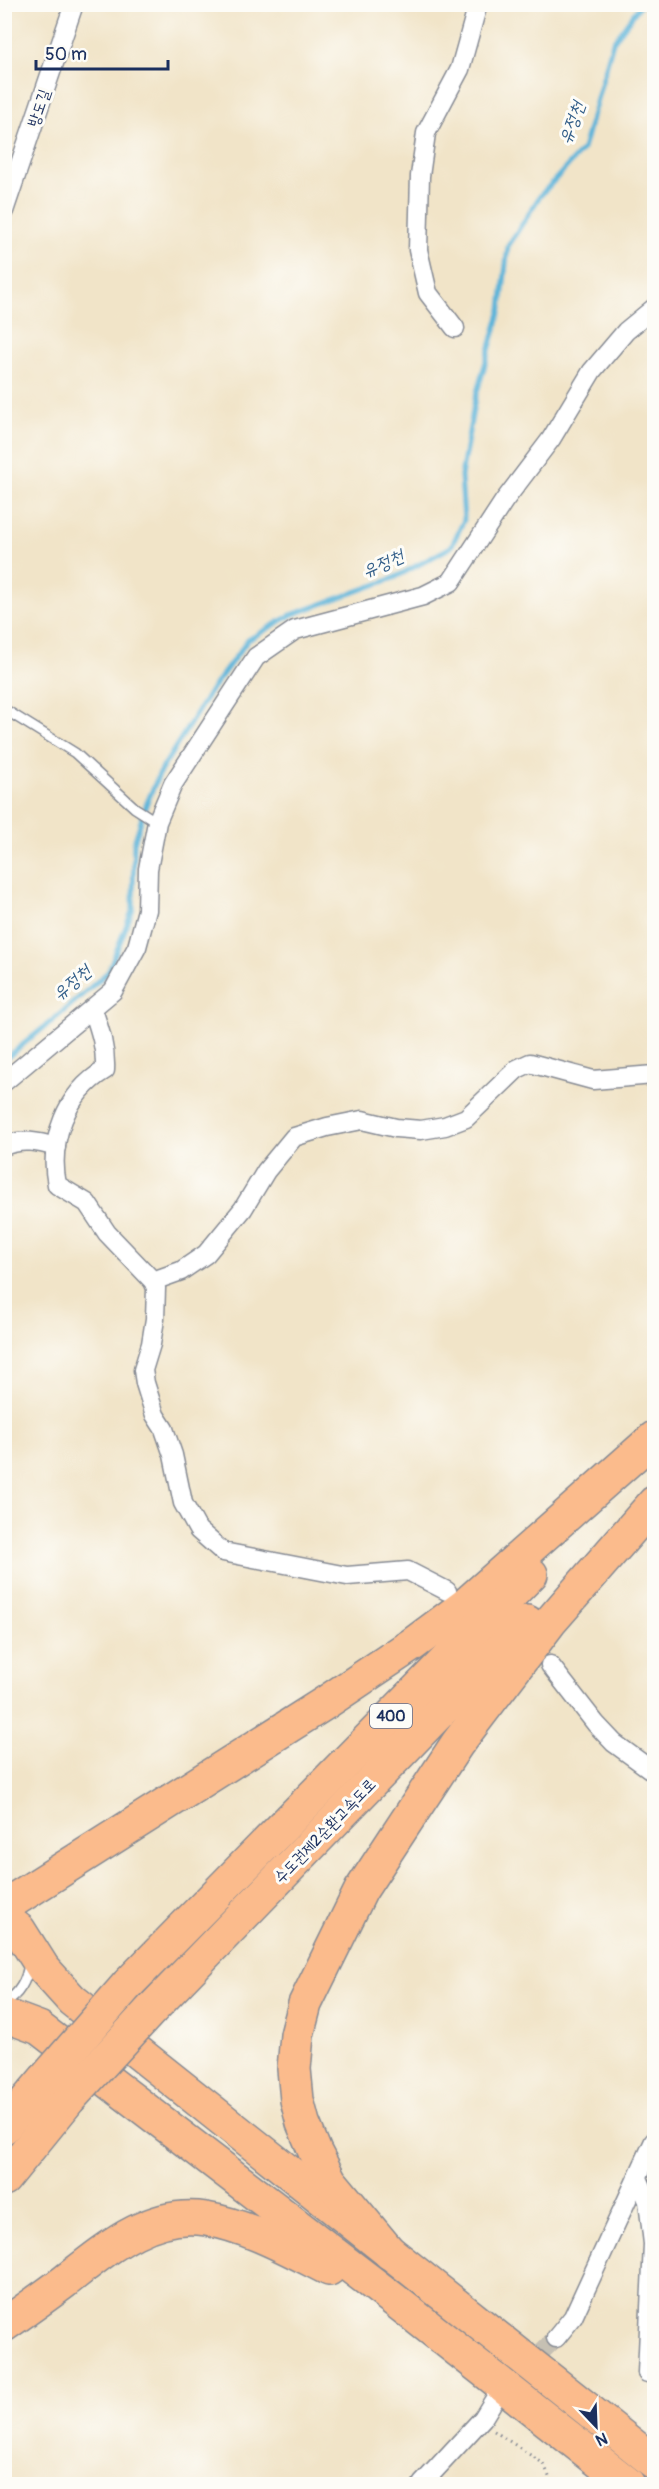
<svg xmlns="http://www.w3.org/2000/svg" width="659" height="2489" font-family="Pangolin,'Poor Story',sans-serif">
	<style>
		.lines { fill: none; stroke-linecap: round; stroke-linejoin: round }
		.stream { stroke: #5cb4d9; stroke-width: 5 }
		.street-tunnel { stroke: #c6c0b3; stroke-width: 18; stroke-dasharray: 18 9; stroke-linecap: butt }
		.lane-casing { stroke: #868a93; stroke-width: 12 }
		.street-casing { stroke: #868a93; stroke-width: 21 }
		.highway-casing { stroke: #868a93; stroke-width: 36 }
		.path { stroke: #868a93; stroke-width: 3; stroke-dasharray: 1.5 4.5; stroke-linecap: butt }
		.lane { stroke: #fff; stroke-width: 9 }
		.street { stroke: #fff; stroke-width: 18 }
		.highway { stroke: #fbbb8c; stroke-width: 33 }
		.highway-bridge-casing { stroke: #868a93; stroke-width: 36; stroke-linecap: butt }
		.highway-bridge { stroke: #fbbb8c; stroke-width: 33 }
		.labels { text-anchor: middle; dominant-baseline: central; stroke-width: 6; stroke-linejoin: round; paint-order: stroke }
		.shield { fill: #fdfcf7; stroke: #5f6c8c; stroke-width: 1.5 }
		.shield-label { font-size: 15px; font-weight: bold; fill: #1b2f5e }
		.street-label { font-size: 16px; fill: #1b2f5e; stroke: #fdfcf7 }
		.water-label { font-size: 18px; font-style: italic; fill: #325e89; stroke: #fdfcf7 }
	</style>
	<rect width="100%" height="100%" fill="#fdfcf7"/>
	<filter id="ink" filterUnits="userSpaceOnUse"><feTurbulence type="fractalNoise" baseFrequency=".0167" numOctaves="2"/><feDisplacementMap in="SourceGraphic" scale="12" xChannelSelector="R" yChannelSelector="G"/><feConvolveMatrix kernelMatrix="1 2 1 2 8 2 1 2 1" color-interpolation-filters="sRGB"/></filter>
	<filter id="wash" filterUnits="userSpaceOnUse"><feTurbulence type="fractalNoise" baseFrequency=".008" numOctaves="4" result="noise"/><feDisplacementMap in="SourceGraphic" scale="24" xChannelSelector="R" yChannelSelector="G"/><feGaussianBlur stdDeviation="1.35" result="paint"/><feColorMatrix in="noise" values="0 0 0 0 0 0 0 0 0 0 0 0 0 0 0 0 0 1.4 0 .05"/><feComposite in="paint" operator="in"/></filter>
	<g filter="url(#wash)">
		<rect width="100%" height="100%" fill="#f1e4c8"/>
		<g class="lines">
			<path class="stream" d="M 4,1060 L 58,1016 L 108,972 L 133,909 L 134,843 L 146,805 L 160,772 L 211,690 L 248,640 L 291,615 L 394,578 L 451,547 L 464,520 L 461,476 L 475,399 L 501,309 L 508,246 L 540,196 L 583,149 L 613,42 L 641,4"/>
		</g>
	</g>
	<g filter="url(#ink)">
		<g class="lines">
			<path class="street-tunnel" d="M 499,2392 L 556,2338"/>
			<defs>
				<g id="lane">
					<path d="M 4,709 L 75,753 L 135,808 L 157,822"/>
					<path d="M 4,2003 C 20,1994 27,1980 29,1963"/>
				</g>
				<g id="street">
					<path d="M 4,211 L 74,4"/>
					<path d="M 455,328 L 428,293 L 418,250 L 420,176 L 426,133 L 460,69 L 478,4"/>
					<path d="M 93,1010 C 100,1030 106,1048 105,1070 C 66,1093 48,1141 57,1185 L 87,1203 L 107,1233 L 153,1281 L 156,1288 L 155,1319 L 151,1344 L 143,1370 L 145,1383 L 155,1415 L 164,1429 L 173,1455 L 183,1503 L 198,1530 L 223,1552 L 347,1576 L 408,1571 L 447,1591"/>
					<path d="M 4,1082 L 113,991 L 137,947 L 147,910 L 148,869 L 157,822 L 173,784 L 256,657 L 295,630 L 423,596 L 451,582 L 504,501 L 551,439 L 592,371 L 626,331 L 654,308"/>
					<path d="M 4,1146 C 22,1138 39,1142 56,1147"/>
					<path d="M 153,1281 L 181,1271 L 206,1254 L 243,1209 L 266,1171 L 294,1137 L 327,1127 L 362,1120 L 396,1128 L 421,1130 L 445,1126 L 466,1118 L 517,1069 L 530,1063 L 593,1080 L 654,1075"/>
					<path d="M 550,1665 L 596,1724 L 614,1743 L 654,1772"/>
					<path d="M 638,2178 L 648,2201 L 653,2244 L 647,2373"/>
					<path d="M 556,2338 L 573,2317 L 654,2141"/>
					<path d="M 422,2484 L 483,2418 L 499,2392"/>
				</g>
				<g id="highway">
					<path d="M 4,1903 L 14,1900 L 325,1703 L 413,1644 L 464,1606 L 654,1438"/>
					<path d="M 4,1918 L 19,1930 L 43,1968 L 72,2000 L 654,2462"/>
					<path d="M 128,1984 L 531,1574"/>
					<path d="M 152,2009 L 527,1622"/>
					<path d="M 4,2015 L 39,2028 L 393,2299 L 628,2484"/>
					<path d="M 4,2127 L 45,2079"/>
					<path d="M 4,2179 L 69,2099"/>
					<path d="M 390,2253 L 330,2181 L 315,2152 L 303,2123 L 297,2100 L 294,2069 L 297,2035 L 305,2004 L 361,1890 L 457,1744 L 550,1622 L 654,1503"/>
					<path d="M 4,2325 C 24,2311 44,2297 64,2282 C 105,2250 150,2210 206,2219 C 249,2226 291,2250 329,2269"/>
				</g>
			</defs>
			<use href="#lane" class="lane-casing"/>
			<use href="#street" class="street-casing"/>
			<use href="#highway" class="highway-casing"/>
			<path class="path" d="M 494,2431 L 544,2464 L 552,2484"/>
			<use href="#lane" class="lane"/>
			<use href="#street" class="street"/>
			<use href="#highway" class="highway"/>
			<defs>
				<g id="highway-bridge">
					<path d="M 45,2079 L 128,1984"/>
					<path d="M 69,2099 L 152,2009"/>
				</g>
			</defs>
			<use href="#highway-bridge" class="highway-bridge-casing"/>
			<use href="#highway-bridge" class="highway-bridge"/>
		</g>
	</g>
	<g class="labels">
		<rect class="shield" x="370" y="1704" width="42" height="24" rx="4.5"/>
		<g class="shield-label">
			<text x="391" y="1716">400</text>
		</g>
		<g class="street-label">
			<text transform="translate(39 108) rotate(-71)">방도길</text>
			<text transform="translate(325 1831) rotate(-46)">수도권제2순환고속도로</text>
		</g>
		<g class="water-label">
			<text transform="translate(572 123) rotate(-70)">유정천</text>
			<text transform="translate(383 564) rotate(-24)">유정천</text>
			<text transform="translate(72 983) rotate(-40)">유정천</text>
		</g>
	</g>
	<rect width="659" height="2489" fill="none" stroke="#fdfcf7" stroke-width="24"/>
	<g transform="translate(596 2426) rotate(157)" stroke="#fdfcf7" stroke-width="4.5" paint-order="stroke">
	<path d="M0-4.5L10 22L0 15L-10 22Z" fill="#1b2f5e"/>
	<text y="-9" font-size="16" font-weight="bold" text-anchor="middle" fill="#1b2f5e">N</text>
	</g>
	<path d="M36 60v9h132v-9" fill="none" stroke="#1b2f5e" stroke-width="3"/>
	<text x="45" y="60" font-size="18" fill="#1b2f5e" stroke="#fdfcf7" stroke-width="4.5" paint-order="stroke">50 m</text>
</svg>
